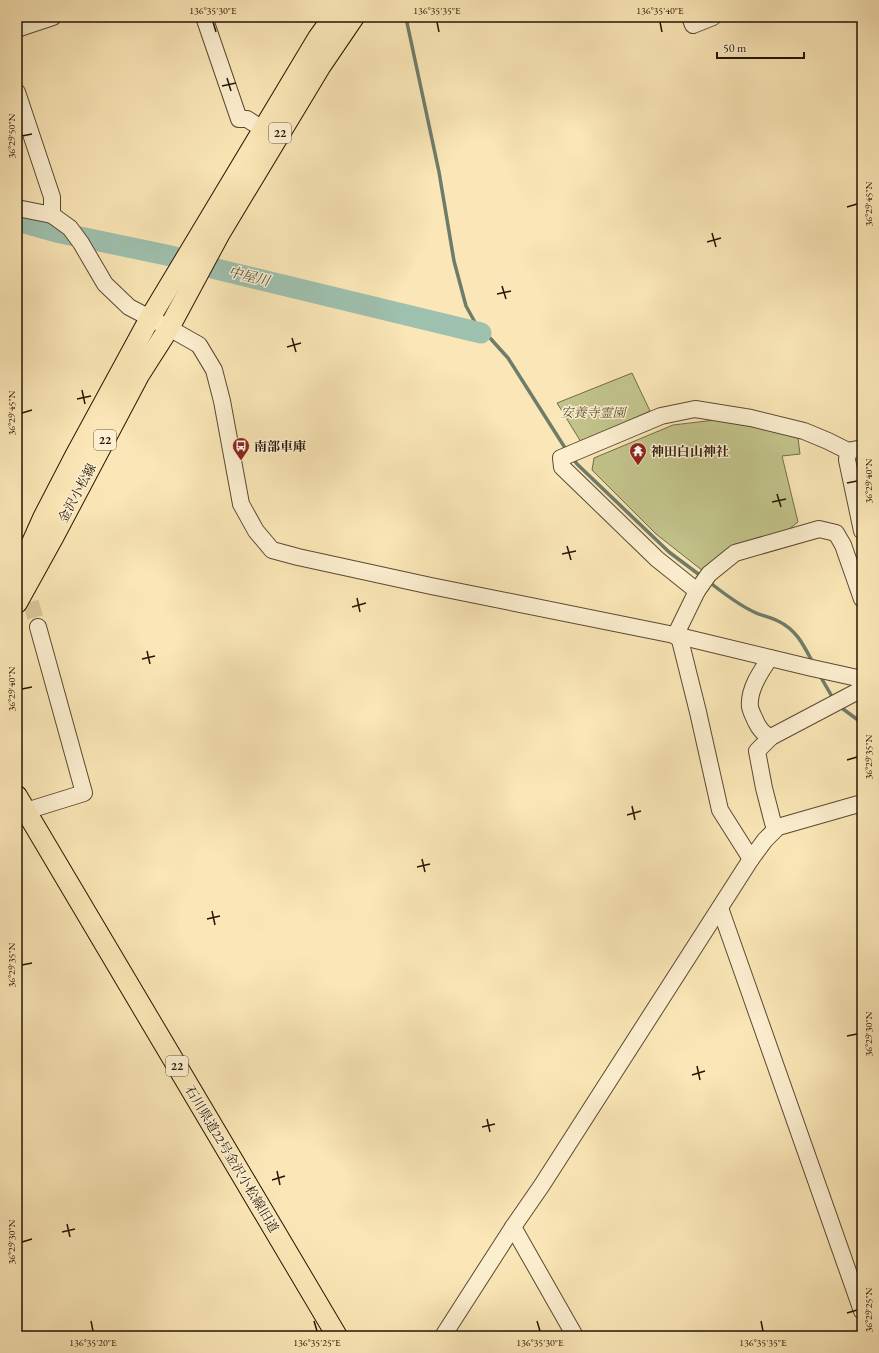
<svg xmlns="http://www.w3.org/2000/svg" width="879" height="1353" font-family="'EB Garamond','Noto Serif JP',serif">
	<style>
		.green { fill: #c2c48b; stroke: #746c48 }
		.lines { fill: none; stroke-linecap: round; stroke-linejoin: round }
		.stream { stroke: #6e7c6a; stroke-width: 3.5 }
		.river { stroke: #9ec0ae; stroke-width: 21 }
		.minor-tunnel { stroke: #dac79b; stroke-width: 16; stroke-dasharray: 16 8; stroke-linecap: butt }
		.minor-casing { stroke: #5b4931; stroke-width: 18 }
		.major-casing { stroke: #261505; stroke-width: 22 }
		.minor { stroke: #fcefd0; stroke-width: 16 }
		.major { stroke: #fae6b6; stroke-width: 20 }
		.ticks { fill: none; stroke: #261505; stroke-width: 1.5 }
		.labels { text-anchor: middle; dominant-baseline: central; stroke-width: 3; stroke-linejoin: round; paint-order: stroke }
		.shield { fill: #fcefd0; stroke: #665642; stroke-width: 1 }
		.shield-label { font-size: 12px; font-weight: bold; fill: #261505 }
		.park-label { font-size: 13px; font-style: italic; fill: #5d5234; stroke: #fcefd0 }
		.poi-label { font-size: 13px; font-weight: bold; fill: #261505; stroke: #fcefd0; text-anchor: start }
		.street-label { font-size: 13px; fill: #261505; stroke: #fcefd0 }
		.water-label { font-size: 14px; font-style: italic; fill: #505140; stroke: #fcefd0 }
		.neatline { fill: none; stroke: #261505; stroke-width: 1.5 }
		.ticks-label { font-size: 10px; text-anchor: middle; fill: #261505 }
	</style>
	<rect width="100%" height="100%" fill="#fae6b6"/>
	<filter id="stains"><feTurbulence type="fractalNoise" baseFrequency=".005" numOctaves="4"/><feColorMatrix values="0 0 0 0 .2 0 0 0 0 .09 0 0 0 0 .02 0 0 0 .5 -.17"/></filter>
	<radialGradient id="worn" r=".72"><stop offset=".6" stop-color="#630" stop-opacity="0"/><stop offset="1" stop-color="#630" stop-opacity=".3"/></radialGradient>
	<g class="green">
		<path d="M 632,373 L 650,411 L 581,442 L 557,403 Z"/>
		<path d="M 715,420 L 770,430 L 798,438 L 800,454 L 782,456 L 798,522 L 784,533 L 703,571 L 656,534 L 592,470 L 594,458 L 673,425 Z"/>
	</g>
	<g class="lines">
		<g class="stream">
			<path d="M 406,18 L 439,172 L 454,261 L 466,306 L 481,333 L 490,338 L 508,358 L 567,451"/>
			<path d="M 572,457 L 577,464 L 669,552 L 701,576"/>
			<path d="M 708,581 C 723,593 737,604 754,612 C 762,616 771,617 778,621 C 797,630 804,646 813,663"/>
			<path d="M 819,674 L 834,700"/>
			<path d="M 839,706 L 862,723"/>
		</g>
		<path class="river" d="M 17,221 L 56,232 L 171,256 L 212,268 L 481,333"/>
		<path class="minor-tunnel" d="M 24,579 L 38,627"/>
		<defs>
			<g id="minor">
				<path d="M 204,17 L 239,119 L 247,119 L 264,130"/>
				<path d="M 690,17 L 693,25 L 713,17"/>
				<path d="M 17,29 L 53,17"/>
				<path d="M 17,92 L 52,197 L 52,215"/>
				<path d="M 17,208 L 52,215 L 70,228 L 81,243 L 105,284 L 129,307 L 169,328 L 199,345 L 214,370 L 222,401 L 241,504 L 256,531 L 272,550 L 298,557 L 431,586 L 679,636 L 812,668 L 862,679"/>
				<path d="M 848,451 L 847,460 L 862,531"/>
				<path d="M 697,591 L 657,559 L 562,467 L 561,458 L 661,416 L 695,409 L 751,418 L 804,431 L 828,441 L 848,451 L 862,448"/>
				<path d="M 675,636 L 697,591 L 709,574 L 735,553 L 819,529 L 836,533 L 843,545 L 862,599"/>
				<path d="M 679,636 L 698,712 L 720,810 L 751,859"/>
				<path d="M 770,658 C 761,671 748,690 750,707 C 751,712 754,717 756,722 C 759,728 764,735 771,737"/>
				<path d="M 26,811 L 84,793 L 38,627"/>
				<path d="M 778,827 L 773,823 L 764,788 L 757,751 L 771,737 L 862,689"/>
				<path d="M 720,908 L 862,1311"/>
				<path d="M 513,1227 L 575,1336"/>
				<path d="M 443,1336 L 513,1227 L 542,1185 L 751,859 L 765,840 L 778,827 L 862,803"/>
			</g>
			<g id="major">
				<path d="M 17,576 L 43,518 L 75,456 L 150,318 L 318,38 L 333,17"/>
				<path d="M 17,603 L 54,536 L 139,375 L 169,328 L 220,233 L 320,67 L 354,17"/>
				<path d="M 17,796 L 337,1336"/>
			</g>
		</defs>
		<use href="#minor" class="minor-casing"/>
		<use href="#major" class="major-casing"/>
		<use href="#minor" class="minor"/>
		<use href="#major" class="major"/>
	</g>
	<path class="ticks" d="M 213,22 L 216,32M 437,22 L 439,32M 660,22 L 662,32M 227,78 L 231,91M 222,86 L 236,83M 22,136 L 32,134M 847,207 L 857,204M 712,233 L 716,247M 707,242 L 721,238M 502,286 L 506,299M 497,294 L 511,291M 292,338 L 296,352M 287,347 L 301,343M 82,390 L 85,404M 77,399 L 91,396M 22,413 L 32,410M 847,483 L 857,481M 777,494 L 781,507M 772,502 L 786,499M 567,546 L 571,560M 562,554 L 576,551M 357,598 L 360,612M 352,607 L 366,603M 147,651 L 150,664M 142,659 L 155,656M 22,689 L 32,687M 847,760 L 857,757M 632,806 L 635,820M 627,815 L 641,811M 422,859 L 425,872M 417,867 L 430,864M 212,911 L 215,925M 207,919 L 220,916M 22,965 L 32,963M 847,1036 L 857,1034M 697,1066 L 700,1080M 692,1075 L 705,1071M 487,1119 L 490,1132M 482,1127 L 495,1124M 277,1171 L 280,1185M 272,1180 L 285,1176M 67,1224 L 70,1237M 62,1232 L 75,1229M 22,1242 L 32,1239M 847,1313 L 857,1310M 91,1321 L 93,1331M 314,1321 L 317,1331M 537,1321 L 540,1331M 761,1321 L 763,1331"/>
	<defs>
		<symbol id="bus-pin" viewBox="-11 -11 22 30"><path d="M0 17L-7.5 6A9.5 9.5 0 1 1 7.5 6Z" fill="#8f2418" stroke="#fcefd0"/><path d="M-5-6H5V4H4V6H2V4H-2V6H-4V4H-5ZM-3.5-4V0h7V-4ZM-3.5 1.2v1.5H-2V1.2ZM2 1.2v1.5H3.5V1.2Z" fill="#fff"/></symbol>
		<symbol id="temple-pin" viewBox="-11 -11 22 30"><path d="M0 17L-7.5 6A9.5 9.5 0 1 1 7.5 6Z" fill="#8f2418" stroke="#fcefd0"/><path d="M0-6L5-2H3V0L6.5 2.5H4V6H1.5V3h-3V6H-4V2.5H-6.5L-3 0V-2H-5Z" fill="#fff"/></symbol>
	</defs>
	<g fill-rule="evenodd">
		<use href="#bus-pin" x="231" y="436" width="20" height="27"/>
		<use href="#temple-pin" x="628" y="441" width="20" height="27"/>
	</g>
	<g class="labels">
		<g class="shield">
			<rect x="269" y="123" width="22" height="20" rx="3"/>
			<rect x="94" y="430" width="22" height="20" rx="3"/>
			<rect x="166" y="1056" width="22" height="20" rx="3"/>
		</g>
		<g class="shield-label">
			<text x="280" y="133">22</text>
			<text x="105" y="440">22</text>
			<text x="177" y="1066">22</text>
		</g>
		<g class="park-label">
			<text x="593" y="412">安養寺霊園</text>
		</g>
		<g class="poi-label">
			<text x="254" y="446">南部車庫</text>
			<text x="651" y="451">神田白山神社</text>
		</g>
		<g class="street-label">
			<text transform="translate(77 493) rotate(-62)">金沢小松線</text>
			<text transform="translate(232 1159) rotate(59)">石川県道22号金沢小松線旧道</text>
		</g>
		<g class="water-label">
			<text transform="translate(249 276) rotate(14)">中屋川</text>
		</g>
	</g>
	<rect width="879" height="1353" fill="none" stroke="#fae6b6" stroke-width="44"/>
	<path d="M717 52v6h87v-6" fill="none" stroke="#261505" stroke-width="2"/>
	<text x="723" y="52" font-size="12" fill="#261505" stroke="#fcefd0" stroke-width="3" paint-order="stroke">50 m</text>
	<rect x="22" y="22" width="835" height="1309" class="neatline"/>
	<g class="ticks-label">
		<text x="213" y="14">136°35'30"E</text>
		<text x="437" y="14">136°35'35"E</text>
		<text x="660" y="14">136°35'40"E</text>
		<text transform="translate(11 136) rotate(-90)" y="4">36°29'50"N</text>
		<text transform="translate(868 204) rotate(-90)" y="4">36°29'45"N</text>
		<text transform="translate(11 413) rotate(-90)" y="4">36°29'45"N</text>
		<text transform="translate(868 481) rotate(-90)" y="4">36°29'40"N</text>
		<text transform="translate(11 689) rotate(-90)" y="4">36°29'40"N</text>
		<text transform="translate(868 757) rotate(-90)" y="4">36°29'35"N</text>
		<text transform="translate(11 965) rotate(-90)" y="4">36°29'35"N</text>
		<text transform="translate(868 1034) rotate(-90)" y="4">36°29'30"N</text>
		<text transform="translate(11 1242) rotate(-90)" y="4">36°29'30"N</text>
		<text transform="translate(868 1310) rotate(-90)" y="4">36°29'25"N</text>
		<text x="93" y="1346">136°35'20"E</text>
		<text x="317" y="1346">136°35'25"E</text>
		<text x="540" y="1346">136°35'30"E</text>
		<text x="763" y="1346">136°35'35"E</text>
	</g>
	<rect width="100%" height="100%" filter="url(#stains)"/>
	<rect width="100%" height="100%" fill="url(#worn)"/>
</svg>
